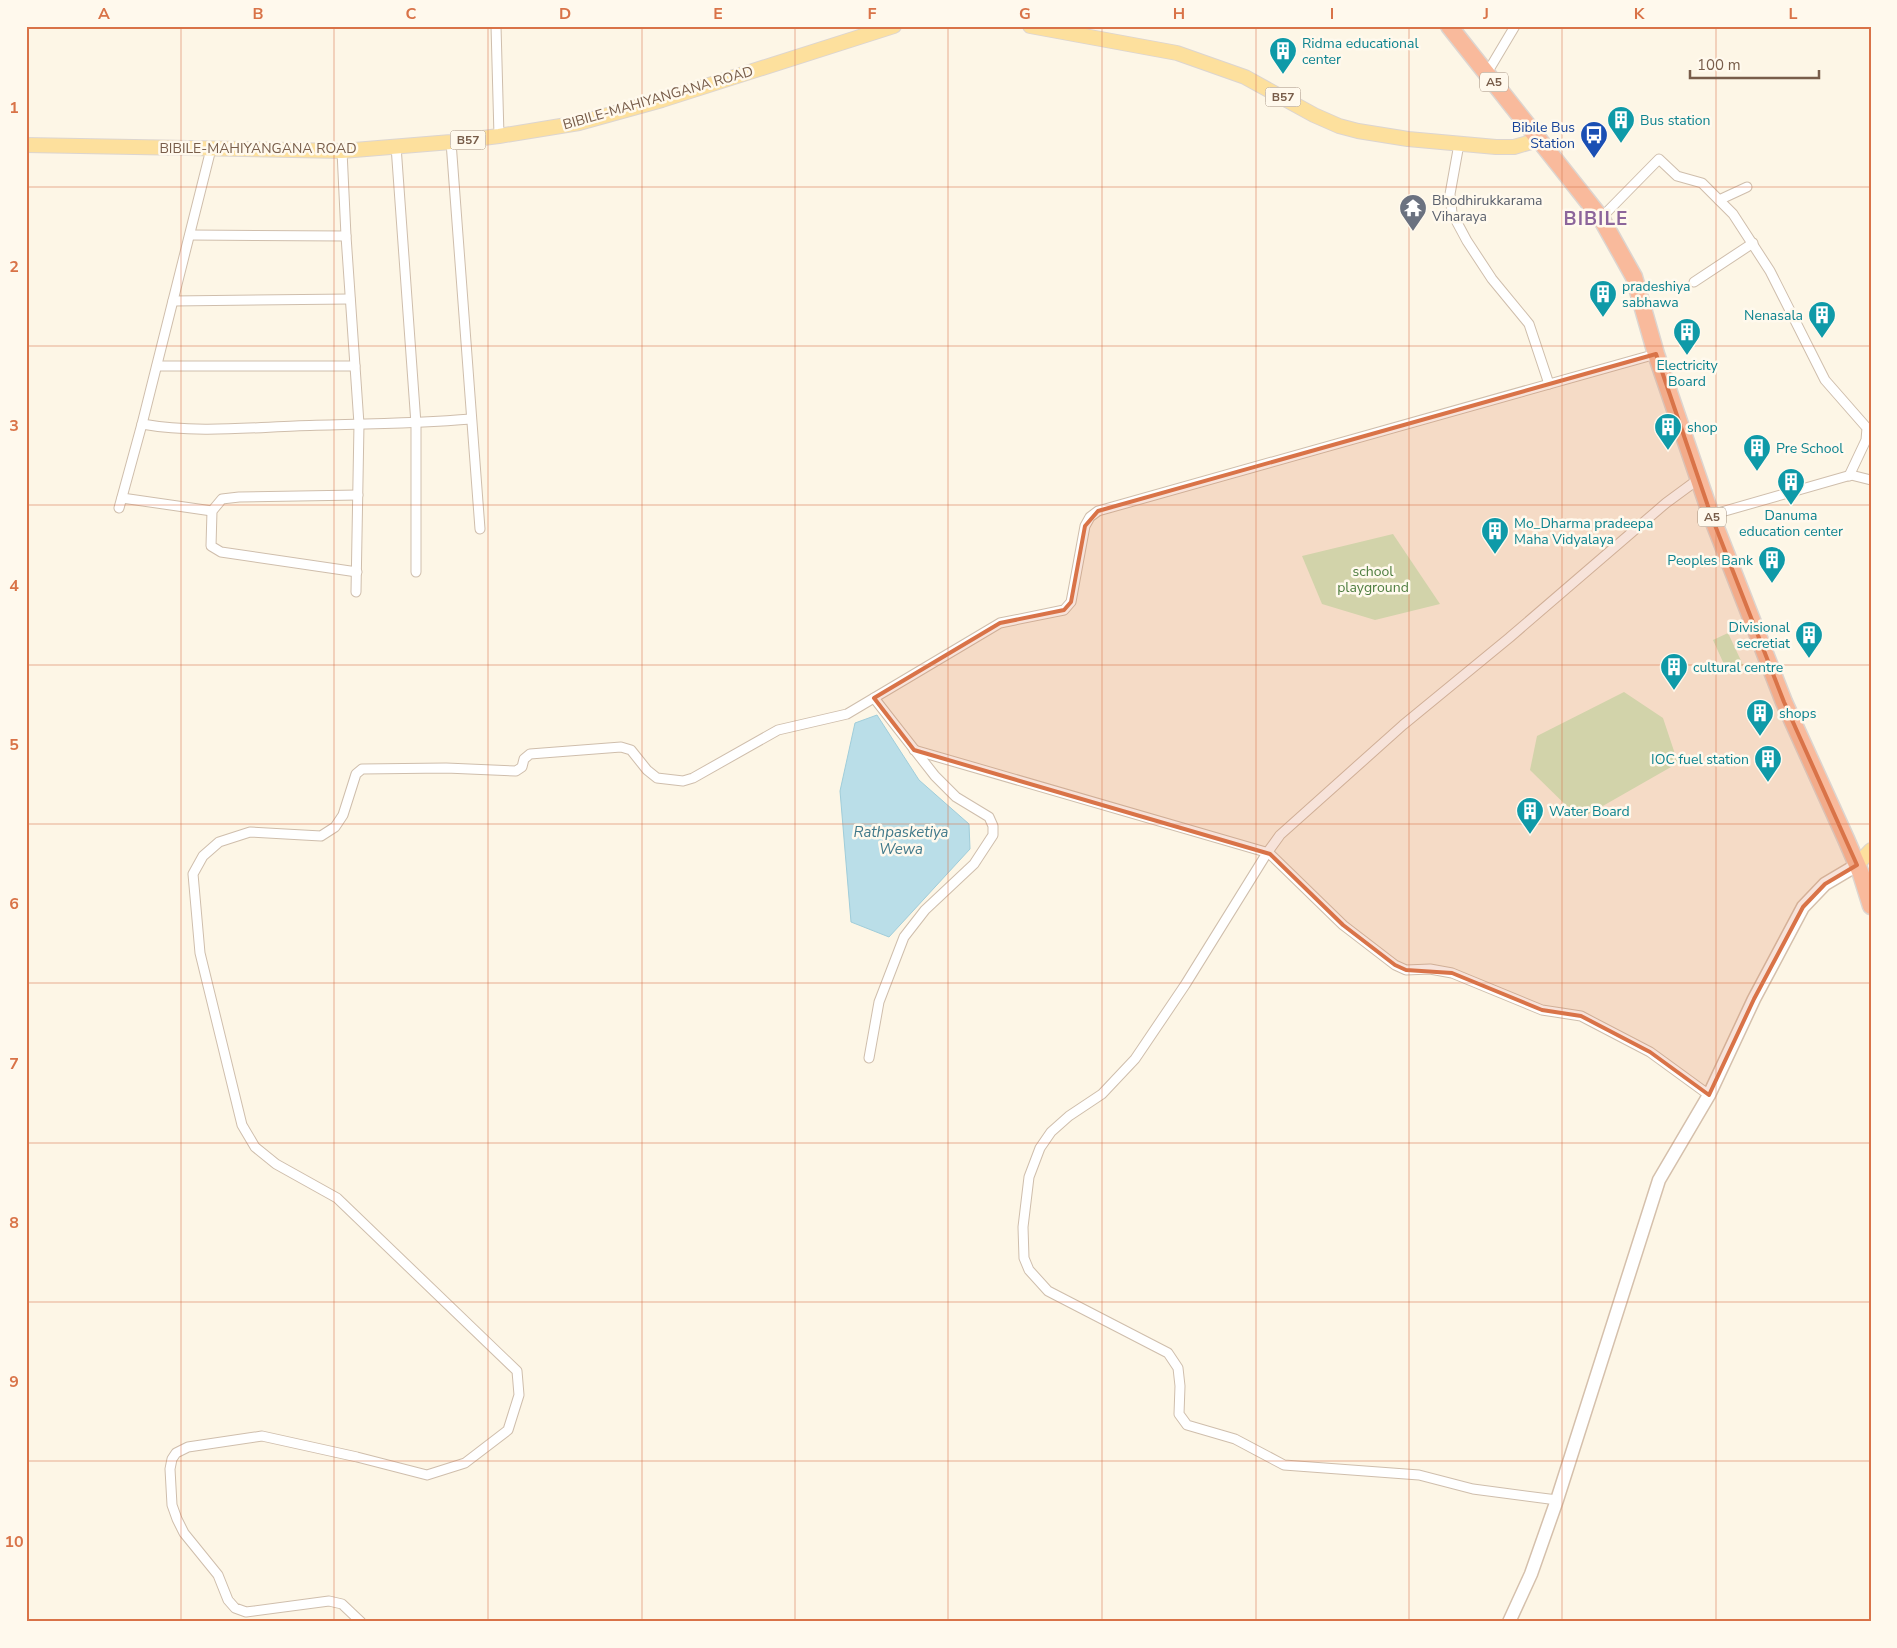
<svg xmlns="http://www.w3.org/2000/svg" width="1897" height="1648" font-family="'Nunito Sans',sans-serif">
	<style>
		.green { fill: #d1ebc4 }
		.water { fill: #badee8; stroke: #a0cdda }
		.lines { fill: none; stroke-linecap: round; stroke-linejoin: round }
		.street-casing { stroke: #cfbeac; stroke-width: 11 }
		.secondary-casing { stroke: #d5c0ac; stroke-width: 15 }
		.primary-casing { stroke: #dcd5d0; stroke-width: 16 }
		.highway-casing { stroke: #dcd5d0; stroke-width: 19 }
		.street { stroke: #fff; stroke-width: 9 }
		.secondary { stroke: #fff; stroke-width: 12 }
		.primary { stroke: #fde09d; stroke-width: 14 }
		.highway { stroke: #f9ba9c; stroke-width: 16 }
		.marked { fill: #d97348; fill-opacity: 0.2; stroke: #d97348; stroke-width: 4; stroke-linejoin: round }
		.grid { fill: none; stroke: #d97348; stroke-width: 1; stroke-opacity: 0.55 }
		.labels { text-anchor: middle; dominant-baseline: central; stroke-width: 5; stroke-linejoin: round; paint-order: stroke }
		.shield { fill: #fff9ed; stroke: #a08c7b; stroke-width: 1 }
		.shield-label { font-size: 12px; font-weight: bold; fill: #785d4a }
		.culture-label { font-size: 14px; fill: #0d838f; stroke: #fff9ed; text-anchor: start }
		.street-label { font-size: 14px; fill: #785d4a; stroke: #fff9ed }
		.transit-label { font-size: 14px; fill: #164399; stroke: #fff9ed; text-anchor: end }
		.worship-label { font-size: 14px; fill: #5b616d; stroke: #fff9ed; text-anchor: start }
		.park-label { font-size: 14px; fill: #4f7e41; stroke: #fff9ed }
		.water-label { font-size: 15px; font-style: italic; fill: #427a8b; stroke: #fff9ed }
		.district-label { font-size: 19px; font-weight: bold; letter-spacing: 1px; fill: #8c659b; stroke: #fff9ed }
		.neatline { fill: none; stroke: #d97348; stroke-width: 2 }
		.grid-label { font-size: 16px; text-anchor: middle; font-weight: bold; fill: #d97348 }
	</style>
	<rect width="100%" height="100%" fill="#fdf6e6"/>
	<g class="green">
		<path d="M 1393,534 L 1440,604 L 1375,620 L 1322,604 L 1302,556 Z"/>
		<path d="M 1728,633 L 1743,665 L 1728,673 L 1713,640 Z"/>
		<path d="M 1624,692 L 1663,718 L 1678,763 L 1580,819 L 1530,770 L 1537,736 Z"/>
	</g>
	<path class="water" d="M 877,715 L 919,780 L 969,824 L 970,849 L 889,937 L 851,922 L 840,791 L 855,723 Z"/>
	<g class="lines">
		<defs>
			<g id="street">
				<path d="M 496,26 L 499,136"/>
				<path d="M 1487,73 L 1515,26"/>
				<path d="M 451,142 L 480,529"/>
				<path d="M 1459,144 L 1450,194 L 1452,213 L 1467,241 L 1492,279 L 1529,324 L 1549,384"/>
				<path d="M 396,146 L 416,424 L 416,572"/>
				<path d="M 342,151 L 346,236 L 359,424 L 356,592"/>
				<path d="M 1719,200 L 1747,187"/>
				<path d="M 1601,218 L 1659,159 L 1677,176 L 1702,183 L 1733,214 L 1770,271 L 1825,380 L 1867,428 L 1866,440 L 1849,476"/>
				<path d="M 190,235 L 346,236"/>
				<path d="M 1694,282 L 1753,243"/>
				<path d="M 173,301 L 350,299"/>
				<path d="M 157,366 L 355,366"/>
				<path d="M 142,424 C 192,433 245,428 295,426 C 354,424 412,424 471,419"/>
				<path d="M 122,498 L 212,511"/>
				<path d="M 119,508 L 142,424 L 211,149"/>
				<path d="M 1711,515 L 1851,475 L 1871,480"/>
				<path d="M 357,572 L 221,552 L 211,546 L 212,511 L 222,499 L 239,497 L 358,495"/>
				<path d="M 914,750 L 1269,853 L 1343,925 L 1395,965 L 1406,970 L 1430,969 L 1452,973 L 1542,1010 L 1581,1016 L 1650,1052 L 1709,1095"/>
				<path d="M 869,1058 L 879,1002 L 904,937 L 925,910 L 974,864 L 993,835 L 993,826 L 989,817 L 956,797 L 935,776 L 874,698"/>
				<path d="M 1557,1500 L 1473,1489 L 1419,1475 L 1284,1465 L 1235,1439 L 1187,1425 L 1179,1414 L 1180,1386 L 1178,1368 L 1168,1353 L 1048,1291 L 1029,1270 L 1024,1258 L 1023,1227 L 1029,1177 L 1040,1148 L 1051,1132 L 1069,1116 L 1102,1094 L 1135,1059 L 1185,985 L 1267,853 L 1280,835 L 1403,725 L 1509,638 L 1666,503 L 1700,478"/>
				<path d="M 361,1622 L 342,1604 L 329,1601 L 246,1612 L 235,1608 L 228,1600 L 218,1575 L 184,1533 L 177,1519 L 172,1505 L 170,1469 L 172,1459 L 176,1453 L 188,1447 L 262,1436 L 357,1457 L 427,1475 L 465,1463 L 508,1430 L 519,1395 L 517,1371 L 337,1198 L 276,1164 L 255,1147 L 242,1125 L 200,953 L 193,874 L 203,856 L 219,842 L 250,832 L 321,836 L 335,827 L 343,815 L 356,774 L 362,769 L 446,768 L 516,771 L 522,767 L 524,759 L 530,754 L 621,747 L 631,750 L 647,770 L 657,778 L 683,781 L 693,778 L 778,730 L 847,714 L 1000,623 L 1064,610 L 1071,602 L 1085,526 L 1090,517 L 1098,511 L 1656,354"/>
			</g>
			<path id="secondary" d="M 1509,1622 L 1531,1574 L 1557,1500 L 1659,1180 L 1709,1095 L 1754,999 L 1803,907 L 1825,884 L 1857,865"/>
			<g id="primary">
				<path d="M 1030,26 L 1177,53 L 1245,77 L 1314,115 L 1339,126 L 1358,131 L 1408,139 L 1496,147 L 1514,147 L 1538,140"/>
				<path d="M 26,145 L 342,151 L 451,142 L 499,136 L 579,123 L 662,100 L 894,26"/>
				<path d="M 1857,865 L 1871,850"/>
			</g>
			<path id="highway" d="M 1449,26 L 1601,218 L 1634,277 L 1656,354 L 1711,515 L 1784,702 L 1846,839 L 1861,874 L 1871,906"/>
		</defs>
		<use href="#street" class="street-casing"/>
		<use href="#secondary" class="secondary-casing"/>
		<use href="#primary" class="primary-casing"/>
		<use href="#highway" class="highway-casing"/>
		<use href="#street" class="street"/>
		<use href="#secondary" class="secondary"/>
		<use href="#primary" class="primary"/>
		<use href="#highway" class="highway"/>
	</g>
	<path class="marked" d="M 1656,354 L 1711,515 L 1784,702 L 1857,865 L 1825,884 L 1803,907 L 1754,999 L 1709,1095 L 1650,1052 L 1581,1016 L 1542,1010 L 1452,973 L 1406,970 L 1395,965 L 1343,925 L 1270,854 L 914,750 L 874,698 L 1000,623 L 1064,610 L 1071,602 L 1085,526 L 1098,511 Z"/>
	<path class="grid" d="M 181,26 L 181,1622M 334,26 L 334,1622M 488,26 L 488,1622M 642,26 L 642,1622M 795,26 L 795,1622M 948,26 L 948,1622M 1102,26 L 1102,1622M 1256,26 L 1256,1622M 1409,26 L 1409,1622M 1562,26 L 1562,1622M 1716,26 L 1716,1622M 26,187 L 1871,187M 26,346 L 1871,346M 26,505 L 1871,505M 26,665 L 1871,665M 26,824 L 1871,824M 26,983 L 1871,983M 26,1143 L 1871,1143M 26,1302 L 1871,1302M 26,1461 L 1871,1461"/>
	<defs>
		<symbol id="building-pin" viewBox="-11 -11 22 30"><path d="M0 17L-7.5 6A9.5 9.5 0 1 1 7.5 6Z" fill="#0f9aa8" stroke="#fff9ed"/><path d="M-4-6H4V6H1V3H-1V6H-4ZM-2.5-4.3h1.7v1.8h-1.7ZM.8-4.3h1.7v1.8H.8ZM-2.5-1h1.7V.8h-1.7ZM.8-1h1.7V.8H.8Z" fill="#fff"/></symbol>
		<symbol id="bus-pin" viewBox="-11 -11 22 30"><path d="M0 17L-7.5 6A9.5 9.5 0 1 1 7.5 6Z" fill="#1a4fb4" stroke="#fff9ed"/><path d="M-5-6H5V4H4V6H2V4H-2V6H-4V4H-5ZM-3.5-4V0h7V-4ZM-3.5 1.2v1.5H-2V1.2ZM2 1.2v1.5H3.5V1.2Z" fill="#fff"/></symbol>
		<symbol id="temple-pin" viewBox="-11 -11 22 30"><path d="M0 17L-7.5 6A9.5 9.5 0 1 1 7.5 6Z" fill="#6b7280" stroke="#fff9ed"/><path d="M0-6L5-2H3V0L6.5 2.5H4V6H1.5V3h-3V6H-4V2.5H-6.5L-3 0V-2H-5Z" fill="#fff"/></symbol>
	</defs>
	<g fill-rule="evenodd">
		<use href="#building-pin" x="1267" y="35" width="32" height="43"/>
		<use href="#building-pin" x="1605" y="104" width="32" height="43"/>
		<use href="#bus-pin" x="1578" y="119" width="32" height="43"/>
		<use href="#temple-pin" x="1397" y="192" width="32" height="43"/>
		<use href="#building-pin" x="1587" y="278" width="32" height="43"/>
		<use href="#building-pin" x="1806" y="299" width="32" height="43"/>
		<use href="#building-pin" x="1671" y="316" width="32" height="43"/>
		<use href="#building-pin" x="1652" y="411" width="32" height="43"/>
		<use href="#building-pin" x="1741" y="432" width="32" height="43"/>
		<use href="#building-pin" x="1775" y="466" width="32" height="43"/>
		<use href="#building-pin" x="1479" y="515" width="32" height="43"/>
		<use href="#building-pin" x="1756" y="544" width="32" height="43"/>
		<use href="#building-pin" x="1793" y="619" width="32" height="43"/>
		<use href="#building-pin" x="1658" y="651" width="32" height="43"/>
		<use href="#building-pin" x="1744" y="697" width="32" height="43"/>
		<use href="#building-pin" x="1752" y="743" width="32" height="43"/>
		<use href="#building-pin" x="1514" y="795" width="32" height="43"/>
	</g>
	<g class="labels">
		<g class="shield">
			<rect x="1480" y="72.5" width="28" height="19" rx="4"/>
			<rect x="1265.5" y="87.5" width="35" height="19" rx="4"/>
			<rect x="450.5" y="130.5" width="35" height="19" rx="4"/>
			<rect x="1698" y="507.5" width="28" height="19" rx="4"/>
		</g>
		<g class="shield-label">
			<text x="1494" y="82">A5</text>
			<text x="1283" y="97">B57</text>
			<text x="468" y="140">B57</text>
			<text x="1712" y="517">A5</text>
		</g>
		<g class="culture-label">
			<text x="1302" y="43">Ridma educational<tspan x="1302" dy="16">center</tspan></text>
			<text x="1640" y="120">Bus station</text>
			<text x="1622" y="286">pradeshiya<tspan x="1622" dy="16">sabhawa</tspan></text>
			<text x="1803" y="315" text-anchor="end">Nenasala</text>
			<text x="1687" y="365" text-anchor="middle">Electricity<tspan x="1687" dy="16">Board</tspan></text>
			<text x="1687" y="427">shop</text>
			<text x="1776" y="448">Pre School</text>
			<text x="1791" y="515" text-anchor="middle">Danuma<tspan x="1791" dy="16">education center</tspan></text>
			<text x="1514" y="523">Mo_Dharma pradeepa<tspan x="1514" dy="16">Maha Vidyalaya</tspan></text>
			<text x="1753" y="560" text-anchor="end">Peoples Bank</text>
			<text x="1790" y="627" text-anchor="end">Divisional<tspan x="1790" dy="16">secretiat</tspan></text>
			<text x="1693" y="667">cultural centre</text>
			<text x="1779" y="713">shops</text>
			<text x="1749" y="759" text-anchor="end">IOC fuel station</text>
			<text x="1549" y="811">Water Board</text>
		</g>
		<g class="street-label">
			<text transform="translate(658 98) rotate(-16)">BIBILE-MAHIYANGANA ROAD</text>
			<text x="258" y="148">BIBILE-MAHIYANGANA ROAD</text>
		</g>
		<g class="transit-label">
			<text x="1575" y="127">Bibile Bus<tspan x="1575" dy="16">Station</tspan></text>
		</g>
		<g class="worship-label">
			<text x="1432" y="200">Bhodhirukkarama<tspan x="1432" dy="16">Viharaya</tspan></text>
		</g>
		<g class="park-label">
			<text x="1373" y="571">school<tspan x="1373" dy="16">playground</tspan></text>
		</g>
		<g class="water-label">
			<text x="901" y="832">Rathpasketiya<tspan x="901" dy="17">Wewa</tspan></text>
		</g>
		<g class="district-label">
			<text x="1596" y="219">BIBILE</text>
		</g>
	</g>
	<rect width="1897" height="1648" fill="none" stroke="#fff9ed" stroke-width="55"/>
	<path d="M1690 70v8h129v-8" fill="none" stroke="#785d4a" stroke-width="2.5"/>
	<text x="1697" y="70" font-size="15" fill="#785d4a" stroke="#fff9ed" stroke-width="4" paint-order="stroke">100 m</text>
	<rect x="28" y="28" width="1842" height="1592" class="neatline"/>
	<g class="grid-label">
		<text x="104" y="19">A</text>
		<text x="258" y="19">B</text>
		<text x="411" y="19">C</text>
		<text x="565" y="19">D</text>
		<text x="718" y="19">E</text>
		<text x="872" y="19">F</text>
		<text x="1025" y="19">G</text>
		<text x="1179" y="19">H</text>
		<text x="1332" y="19">I</text>
		<text x="1486" y="19">J</text>
		<text x="1639" y="19">K</text>
		<text x="1793" y="19">L</text>
		<text x="14" y="113">1</text>
		<text x="14" y="272">2</text>
		<text x="14" y="431">3</text>
		<text x="14" y="591">4</text>
		<text x="14" y="750">5</text>
		<text x="14" y="909">6</text>
		<text x="14" y="1069">7</text>
		<text x="14" y="1228">8</text>
		<text x="14" y="1387">9</text>
		<text x="14" y="1547">10</text>
	</g>
</svg>
